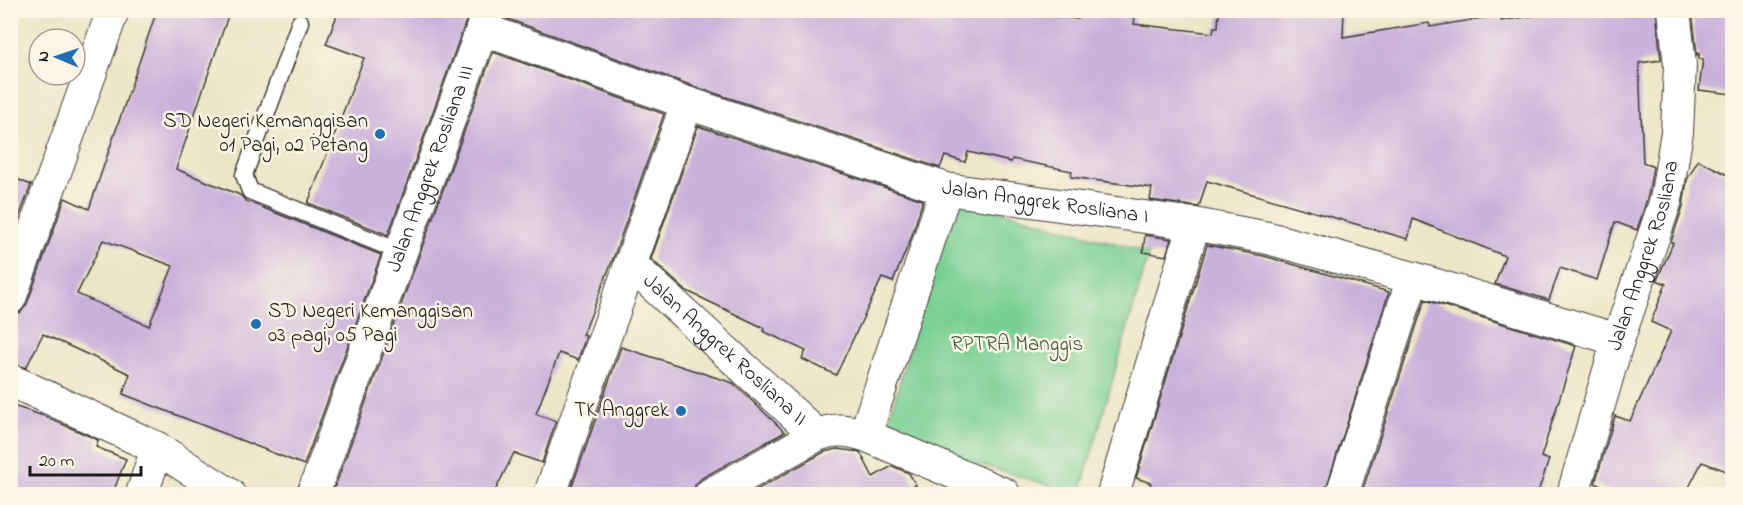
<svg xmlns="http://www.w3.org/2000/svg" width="1743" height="505" font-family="'Indie Flower',sans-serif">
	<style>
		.green { fill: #78cf93; stroke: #4a7658; stroke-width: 1.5 }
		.building { fill: #cab1db; fill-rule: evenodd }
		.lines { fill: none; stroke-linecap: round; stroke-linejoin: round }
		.service-casing { stroke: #3b3a36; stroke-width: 19 }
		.minor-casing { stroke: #3b3a36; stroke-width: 34 }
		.service { stroke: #fff; stroke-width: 16 }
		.minor { stroke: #fff; stroke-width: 32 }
		.poi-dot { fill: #1f6fb2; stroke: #fcf5e5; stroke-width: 2 }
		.labels { text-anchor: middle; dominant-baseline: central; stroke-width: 5; stroke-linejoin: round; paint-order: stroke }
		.poi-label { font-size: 21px; fill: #1c1c1c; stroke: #fcf5e5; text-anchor: end }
		.street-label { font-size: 21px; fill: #1c1c1c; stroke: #fcf5e5 }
		.park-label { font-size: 21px; fill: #3c5b46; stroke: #fcf5e5 }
	</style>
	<rect width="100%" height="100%" fill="#fcf5e5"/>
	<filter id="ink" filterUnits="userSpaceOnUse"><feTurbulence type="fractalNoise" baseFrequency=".0167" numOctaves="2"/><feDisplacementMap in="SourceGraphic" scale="12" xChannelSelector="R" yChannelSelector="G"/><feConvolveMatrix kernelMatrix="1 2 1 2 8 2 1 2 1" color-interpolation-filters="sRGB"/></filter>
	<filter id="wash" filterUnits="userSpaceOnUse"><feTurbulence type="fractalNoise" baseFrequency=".008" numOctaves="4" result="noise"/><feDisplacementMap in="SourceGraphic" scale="24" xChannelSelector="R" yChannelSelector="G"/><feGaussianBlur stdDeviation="1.35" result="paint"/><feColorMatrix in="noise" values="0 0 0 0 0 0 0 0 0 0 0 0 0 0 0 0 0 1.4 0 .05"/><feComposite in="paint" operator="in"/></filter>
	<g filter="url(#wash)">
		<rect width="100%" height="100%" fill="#ece5c6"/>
		<path class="green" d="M 953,197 L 1149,253 L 1080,494 L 884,437 Z"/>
		<g id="blocks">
			<g class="building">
				<path d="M 157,10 L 230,10 L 176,169 L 240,195 L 246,201 L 381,255 L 304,465 L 123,394 L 130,374 L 43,334 L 26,368 L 10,362 L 10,316 L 21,312 L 27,304 L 65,198 L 89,209 ZM 103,240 L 173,266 L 149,326 L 77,294 Z"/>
				<path d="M 339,10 L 470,10 L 388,235 L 308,203 L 364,58 L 326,44 Z"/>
				<path d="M 506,10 L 981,10 L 1078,19 L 1079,12 L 1135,17 L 1134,24 L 1213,33 L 1214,27 L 1218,27 L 1219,10 L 1344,10 L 1343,37 L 1429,23 L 1430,27 L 1500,15 L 1501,21 L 1569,10 L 1656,10 L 1661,60 L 1639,63 L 1643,162 L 1653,167 L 1648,196 L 1637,230 L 1615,222 L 1597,280 L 1560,268 L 1549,300 L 1495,284 L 1505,256 L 1413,219 L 1408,239 L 1207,181 L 1199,207 L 1150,200 L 1152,188 L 1071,177 L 1072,171 L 1012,159 L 1011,162 L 968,152 L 965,162 L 945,156 L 940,168 L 693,86 L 505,18 Z"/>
				<path d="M 1692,10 L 1732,10 L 1732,94 L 1699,90 L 1703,59 L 1699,59 L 1699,54 L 1697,55 Z"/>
				<path d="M 493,52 L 664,114 L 614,256 L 583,335 L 586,336 L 578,360 L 559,353 L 536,414 L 556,421 L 542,463 L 514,453 L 493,495 L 332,495 Z"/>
				<path d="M 698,126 L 923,200 L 911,238 L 893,282 L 882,278 L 836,375 L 802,359 L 806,351 L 763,331 L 764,328 L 685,290 L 651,259 Z"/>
				<path d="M 1698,160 L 1732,177 L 1732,473 L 1702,462 L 1685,495 L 1617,495 L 1595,483 L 1615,416 L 1630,421 L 1671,331 L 1651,322 L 1666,284 L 1657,280 L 1673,243 L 1671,242 L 1683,206 L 1687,180 Z"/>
				<path d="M 10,176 L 31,185 L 10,243 Z"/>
				<path d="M 1145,235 L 1171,239 L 1166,256 L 1143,252 Z"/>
				<path d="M 1207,245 L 1264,256 L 1389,292 L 1324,495 L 1147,495 L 1151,483 L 1136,478 Z"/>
				<path d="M 1425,300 L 1576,346 L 1541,457 L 1549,460 L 1537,495 L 1361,495 Z"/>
				<path d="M 621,347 L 733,383 L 785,432 L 702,478 L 695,485 L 693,495 L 569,495 Z"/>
				<path d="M 10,405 L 44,416 L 98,440 L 96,447 L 126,459 L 112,495 L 10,495 Z"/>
				<path d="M 837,449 L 860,452 L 873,477 L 892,466 L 909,473 L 916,485 L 898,495 L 747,495 L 824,452 Z"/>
			</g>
		</g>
	</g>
	<g filter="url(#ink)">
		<use href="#blocks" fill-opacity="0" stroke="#3b3a36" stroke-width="1.5"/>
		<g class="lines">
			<defs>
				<path id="service" d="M 300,22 L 244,175 L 250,191 L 401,252"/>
				<g id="minor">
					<path id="s1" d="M 482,29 L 687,103 L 946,189 L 1194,224 L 1268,238 L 1413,278 L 1618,340"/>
					<path id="s2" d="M 630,264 L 817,435"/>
					<path d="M 10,298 L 113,10"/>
					<path d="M 10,380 L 157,448 L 229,494"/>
					<path d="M 865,435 L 946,189"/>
					<path d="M 142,494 L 157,448"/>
					<path id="s3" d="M 313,494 L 489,10"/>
					<path d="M 550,494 L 687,103"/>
					<path d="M 711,494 L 817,435 C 837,428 845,430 865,435 L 1004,494"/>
					<path d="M 1113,494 L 1194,224"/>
					<path d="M 1342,494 L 1413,278"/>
					<path id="s4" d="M 1573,494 L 1618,340 L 1666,200 L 1677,132 L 1680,65 L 1674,10"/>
				</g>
			</defs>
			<use href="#service" class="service-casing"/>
			<use href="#minor" class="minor-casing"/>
			<use href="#service" class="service"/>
			<use href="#minor" class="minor"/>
		</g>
	</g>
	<g class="poi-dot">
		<circle cx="380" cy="134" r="6"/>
		<circle cx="256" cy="324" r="6"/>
		<circle cx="681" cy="411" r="6"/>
	</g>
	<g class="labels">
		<g class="poi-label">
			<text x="368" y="122">SD Negeri Kemanggisan<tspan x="368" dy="24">01 Pagi, 02 Petang</tspan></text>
			<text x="268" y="312" text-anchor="start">SD Negeri Kemanggisan<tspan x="268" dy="24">03 pagi, 05 Pagi</tspan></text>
			<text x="669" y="411">TK Anggrek</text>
		</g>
		<g class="street-label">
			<text stroke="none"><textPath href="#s3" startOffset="346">Jalan Anggrek Rosliana III</textPath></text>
			<text stroke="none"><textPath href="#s1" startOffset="591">Jalan Anggrek Rosliana I</textPath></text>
			<text stroke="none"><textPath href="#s4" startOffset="249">Jalan Anggrek Rosliana</textPath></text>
			<text stroke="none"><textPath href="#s2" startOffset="128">Jalan Anggrek Rosliana II</textPath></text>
		</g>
		<g class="park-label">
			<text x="1017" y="345">RPTRA Manggis</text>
		</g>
	</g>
	<rect width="1743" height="505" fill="none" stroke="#fcf5e5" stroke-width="36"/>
	<g transform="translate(57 57) rotate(272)"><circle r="28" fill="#fcf5e5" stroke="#a29e95" stroke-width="1.5"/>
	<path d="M0-4.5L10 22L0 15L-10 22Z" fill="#1f6fb2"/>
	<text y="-9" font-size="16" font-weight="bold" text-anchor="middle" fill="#1c1c1c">N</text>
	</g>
	<path d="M30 466v9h111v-9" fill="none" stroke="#1c1c1c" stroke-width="3"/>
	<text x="39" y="466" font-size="18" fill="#1c1c1c" stroke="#fcf5e5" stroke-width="4.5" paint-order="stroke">20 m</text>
</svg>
